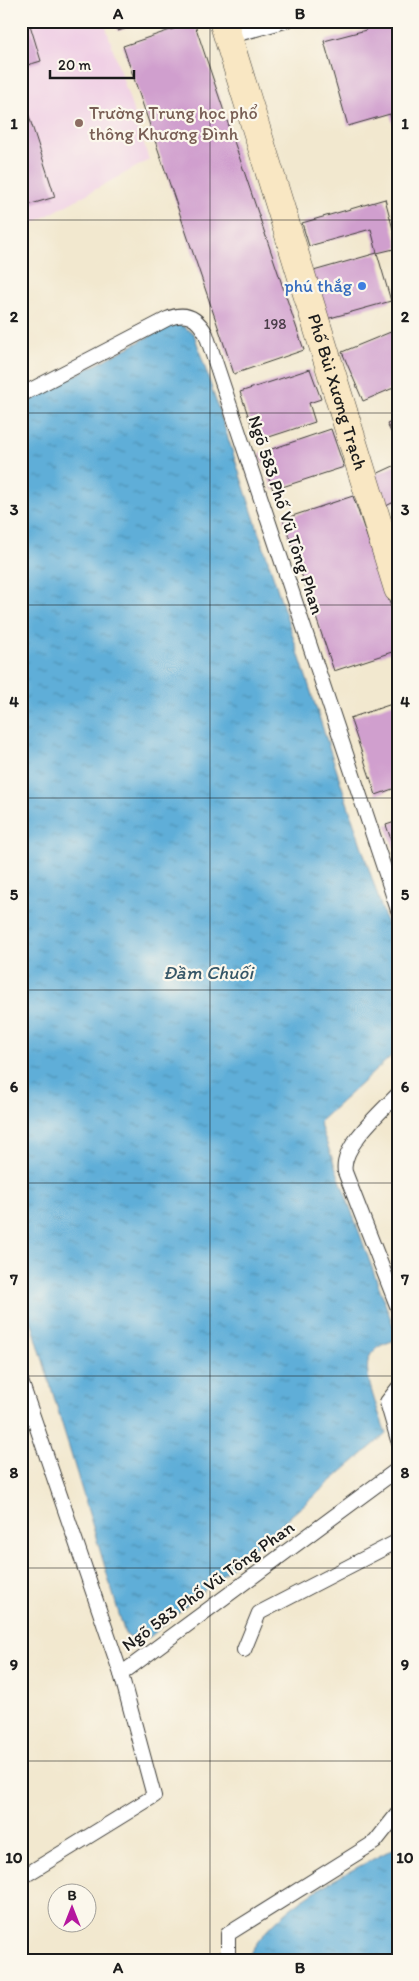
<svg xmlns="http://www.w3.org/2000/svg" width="419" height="1981" font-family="Itim,sans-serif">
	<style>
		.built { fill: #f0d0e5 }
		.water { fill: url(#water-ripples); stroke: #3d657a }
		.building { fill: #d09fce }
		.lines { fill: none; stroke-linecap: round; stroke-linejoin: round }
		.lane-casing { stroke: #3c3b37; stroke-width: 16 }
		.secondary-casing { stroke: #3c3b37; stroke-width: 29 }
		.lane { stroke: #fff; stroke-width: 14 }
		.secondary { stroke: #f9e7c3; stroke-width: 28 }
		.grid { fill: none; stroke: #1c1c1c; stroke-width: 1; stroke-opacity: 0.55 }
		.education-dot { fill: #8d6e63; stroke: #fbf7ec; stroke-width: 2 }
		.shop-dot { fill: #3f7fe0; stroke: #fbf7ec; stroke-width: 2 }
		.labels { text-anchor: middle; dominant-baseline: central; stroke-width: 4.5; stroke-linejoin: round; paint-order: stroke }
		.number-label { font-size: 15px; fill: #493d48 }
		.education-label { font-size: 18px; fill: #785e54; stroke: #fbf7ec; text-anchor: start }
		.shop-label { font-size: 18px; fill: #366cbe; stroke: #fbf7ec; text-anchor: end }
		.street-label { font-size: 18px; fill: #1c1c1c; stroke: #fbf7ec }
		.water-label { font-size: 19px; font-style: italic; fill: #365667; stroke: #fbf7ec }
		.neatline { fill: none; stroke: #1c1c1c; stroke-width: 2 }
		.grid-label { font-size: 16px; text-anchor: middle; font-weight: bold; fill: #1c1c1c }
	</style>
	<defs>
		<pattern id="water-ripples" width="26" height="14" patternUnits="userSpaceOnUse" patternTransform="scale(1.25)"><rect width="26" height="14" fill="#5eaed8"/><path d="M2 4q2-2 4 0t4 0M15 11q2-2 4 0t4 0" fill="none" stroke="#4d8dae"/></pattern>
	</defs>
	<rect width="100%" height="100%" fill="#fbf7ec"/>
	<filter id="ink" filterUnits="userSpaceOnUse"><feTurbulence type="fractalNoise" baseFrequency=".02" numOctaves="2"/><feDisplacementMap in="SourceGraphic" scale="10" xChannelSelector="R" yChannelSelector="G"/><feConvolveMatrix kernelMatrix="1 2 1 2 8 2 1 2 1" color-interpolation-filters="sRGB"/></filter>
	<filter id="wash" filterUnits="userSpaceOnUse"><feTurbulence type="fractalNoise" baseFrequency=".0096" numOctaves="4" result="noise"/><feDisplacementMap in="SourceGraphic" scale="20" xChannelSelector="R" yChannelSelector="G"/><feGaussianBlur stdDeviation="1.12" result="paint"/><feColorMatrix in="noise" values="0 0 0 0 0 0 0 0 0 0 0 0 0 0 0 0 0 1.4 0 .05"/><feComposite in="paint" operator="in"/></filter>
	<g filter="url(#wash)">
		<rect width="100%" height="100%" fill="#f2e8cf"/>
		<path class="built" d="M 21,21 L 104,21 L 149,160 L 21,230 Z"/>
		<g class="water">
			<path d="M 173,324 L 183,326 L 194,334 L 398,958 L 398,1050 L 319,1122 L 398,1339 C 387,1343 374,1346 369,1358 C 362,1374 381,1417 386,1434 L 150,1637 L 138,1640 L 125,1634 L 21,1287 L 21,404 Z"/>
			<path d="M 398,1846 L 398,1960 L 246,1960 C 277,1902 343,1876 398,1846 Z"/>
		</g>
		<g id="blocks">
			<g class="building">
				<path d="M 21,21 L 41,21 L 30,25 L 41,61 L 21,67 Z"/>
				<path d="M 115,21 L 145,21 L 145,22 L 118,31 Z"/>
				<path d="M 227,21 L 274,21 L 232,35 Z"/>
				<path d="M 364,21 L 390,21 L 398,50 L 398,139 L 390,114 L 348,126 L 324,41 L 366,30 Z"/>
				<path d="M 194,22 L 304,350 L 234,374 L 123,46 Z"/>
				<path d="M 27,110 L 55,197 L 21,207 L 21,112 Z"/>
				<path d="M 385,199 L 398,248 L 377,253 L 371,229 L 309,246 L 302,223 Z"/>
				<path d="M 377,253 L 391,301 L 323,320 L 310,272 Z"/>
				<path d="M 398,329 L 398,386 L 363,401 L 342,352 Z"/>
				<path d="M 310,369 L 321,399 L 309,403 L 315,422 L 257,441 L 240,392 Z"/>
				<path d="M 398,419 L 398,446 L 387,424 Z"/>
				<path d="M 331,429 L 344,467 L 273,490 L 260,453 Z"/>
				<path d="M 398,464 L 398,505 L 396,501 L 386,506 L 372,476 Z"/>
				<path d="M 353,496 L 398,627 L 398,650 L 334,671 L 283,519 Z"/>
				<path d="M 398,519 L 398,530 L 393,521 Z"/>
				<path d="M 398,702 L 398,787 L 376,795 L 350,718 Z"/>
				<path d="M 398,821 L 398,847 L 394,848 L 386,825 Z"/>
			</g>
		</g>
	</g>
	<g filter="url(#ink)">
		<use href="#blocks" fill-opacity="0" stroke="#3c3b37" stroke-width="1"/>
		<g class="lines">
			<defs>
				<g id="lane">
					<path d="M 227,37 L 285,21"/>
					<path d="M 21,395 L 167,319 C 186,311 197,317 206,334 L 398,910"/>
					<path d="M 398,1094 C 381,1112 340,1147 345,1172 L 398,1308"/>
					<path d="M 21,1381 L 121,1674 L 154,1796 L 21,1878"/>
					<path d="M 398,1388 L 387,1402 L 398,1440"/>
					<path d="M 244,1650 L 259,1613 L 398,1541"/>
					<path d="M 121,1674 L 398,1469"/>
					<path d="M 228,1960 L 228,1934 L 375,1842 L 398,1813"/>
				</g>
				<g id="secondary">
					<path id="s1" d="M 223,21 L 398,589"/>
				</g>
			</defs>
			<use href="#lane" class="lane-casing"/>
			<use href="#secondary" class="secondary-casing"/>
			<use href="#lane" class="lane"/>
			<use href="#secondary" class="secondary"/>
		</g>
	</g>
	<path class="grid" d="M 210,21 L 210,1960M 21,220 L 398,220M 21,413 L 398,413M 21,605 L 398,605M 21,798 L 398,798M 21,990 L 398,990M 21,1183 L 398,1183M 21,1376 L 398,1376M 21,1568 L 398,1568M 21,1761 L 398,1761"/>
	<circle class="education-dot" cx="79" cy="123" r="5"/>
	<circle class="shop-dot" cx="362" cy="286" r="5"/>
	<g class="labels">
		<g class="number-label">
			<text x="275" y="324">198</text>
		</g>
		<g class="education-label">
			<text x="89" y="113">Trường Trung học phổ<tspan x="89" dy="21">thông Khương Đình</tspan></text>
		</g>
		<g class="shop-label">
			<text x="352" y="286">phú thắg</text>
		</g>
		<g class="street-label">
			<text stroke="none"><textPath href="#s1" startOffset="388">Phố Bùi Xương Trạch</textPath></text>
			<text transform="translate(286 515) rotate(72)">Ngõ 583 Phố Vũ Tông Phan</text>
			<text transform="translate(208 1586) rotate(-36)">Ngõ 583 Phố Vũ Tông Phan</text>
		</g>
		<g class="water-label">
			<text x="208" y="972">Đầm Chuối</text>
		</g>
	</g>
	<rect width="419" height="1981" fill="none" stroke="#fbf7ec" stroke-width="55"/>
	<g transform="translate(72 1908)"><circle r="24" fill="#fbf7ec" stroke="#a29f99"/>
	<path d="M0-4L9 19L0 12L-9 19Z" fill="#b5179e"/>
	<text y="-8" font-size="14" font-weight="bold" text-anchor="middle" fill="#1c1c1c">B</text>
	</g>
	<path d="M50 70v8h84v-8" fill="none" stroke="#1c1c1c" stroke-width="2.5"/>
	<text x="58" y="70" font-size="15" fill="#1c1c1c" stroke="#fbf7ec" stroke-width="4" paint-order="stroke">20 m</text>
	<rect x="28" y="28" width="364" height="1926" class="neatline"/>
	<g class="grid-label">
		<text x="118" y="19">A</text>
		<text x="300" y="19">B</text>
		<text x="14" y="129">1</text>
		<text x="405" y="129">1</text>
		<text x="14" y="322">2</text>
		<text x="405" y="322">2</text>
		<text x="14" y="515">3</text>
		<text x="405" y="515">3</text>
		<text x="14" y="707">4</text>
		<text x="405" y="707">4</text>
		<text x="14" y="900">5</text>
		<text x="405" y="900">5</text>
		<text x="14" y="1092">6</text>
		<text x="405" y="1092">6</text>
		<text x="14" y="1285">7</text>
		<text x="405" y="1285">7</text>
		<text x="14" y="1478">8</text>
		<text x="405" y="1478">8</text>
		<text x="14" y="1670">9</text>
		<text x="405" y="1670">9</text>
		<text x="14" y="1863">10</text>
		<text x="405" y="1863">10</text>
		<text x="118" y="1973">A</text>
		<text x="300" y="1973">B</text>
	</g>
</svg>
